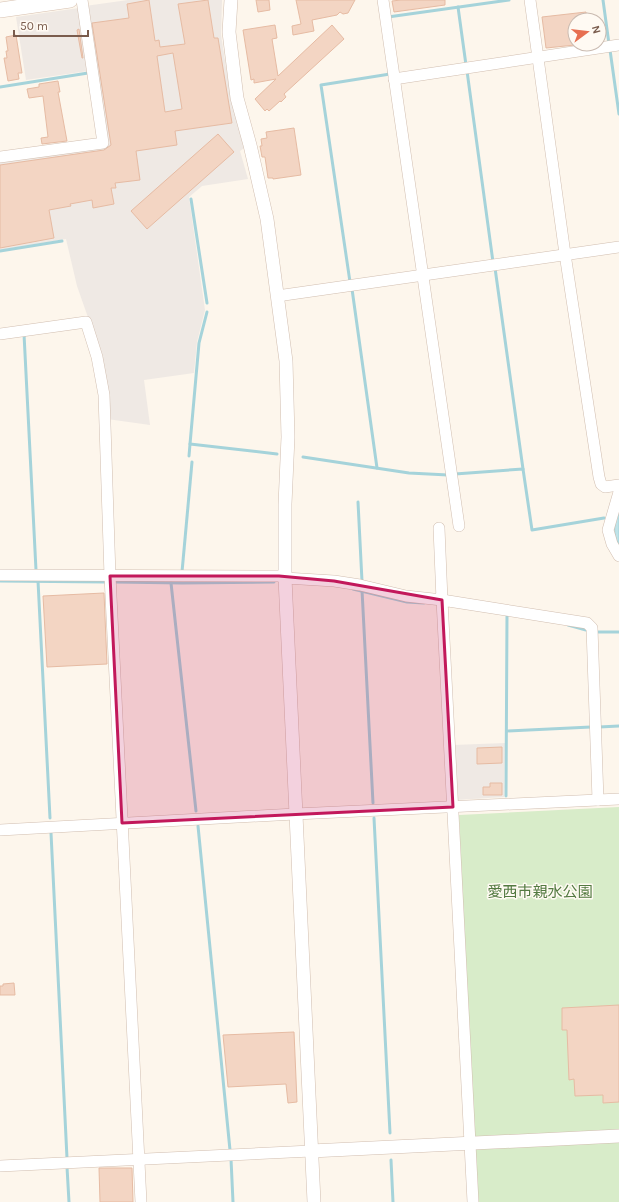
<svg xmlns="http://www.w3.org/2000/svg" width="619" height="1202" font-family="Karla,'Noto Sans JP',sans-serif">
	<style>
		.industrial { fill: #efe9e4 }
		.green { fill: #d8ecc9 }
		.water { fill: #bfe3e8; stroke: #a5d3da }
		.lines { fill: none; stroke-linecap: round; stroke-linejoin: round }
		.stream { stroke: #a5d3da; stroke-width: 3 }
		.building { fill: #f3d5c3; stroke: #e6bba3; fill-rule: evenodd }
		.minor-casing { stroke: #d1beb0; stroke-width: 12 }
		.tertiary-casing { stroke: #d1beb0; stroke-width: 14 }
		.secondary-casing { stroke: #d6c0b0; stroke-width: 16 }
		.minor { stroke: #fff; stroke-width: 11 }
		.tertiary { stroke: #fff; stroke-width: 13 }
		.secondary { stroke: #fff; stroke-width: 15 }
		.marked { fill: #c2185b; fill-opacity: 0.2; stroke: #c2185b; stroke-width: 3; stroke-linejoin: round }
		.labels { text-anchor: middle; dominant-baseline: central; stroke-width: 3; stroke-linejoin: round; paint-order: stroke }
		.park-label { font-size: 15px; fill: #537a41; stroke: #fffaf3 }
	</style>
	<rect width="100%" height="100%" fill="#fdf6ec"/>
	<g class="industrial">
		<path d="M 128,0 L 222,0 L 221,35 L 231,99 L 244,148 L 240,151 L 248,179 L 202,186 L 189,197 L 205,310 L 197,342 L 194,373 L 144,380 L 150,425 L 107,419 L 91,326 L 77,286 L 66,239 L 0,250 L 0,160 L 105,144 L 85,6 Z"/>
		<path d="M 79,8 L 88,71 L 26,80 L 16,17 Z"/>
		<path d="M 505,743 L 504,797 L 456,800 L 453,745 Z"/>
	</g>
	<path class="green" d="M 619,807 L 619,1202 L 476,1202 L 472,1128 L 459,815 Z"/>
	<path class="water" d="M 619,507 L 619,544 C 611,532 616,520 619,507 Z"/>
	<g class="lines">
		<g class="stream">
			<path d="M 603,0 L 609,44"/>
			<path d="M 458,7 L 466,65"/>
			<path d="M 388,17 L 509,0"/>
			<path d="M 610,50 L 619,114"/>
			<path d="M 467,71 L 493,262"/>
			<path d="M 0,87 L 88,73"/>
			<path d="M 191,199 L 207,303"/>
			<path d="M 0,251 L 62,241"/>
			<path d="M 495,268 L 523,469"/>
			<path d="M 350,282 L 321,85 L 390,74 L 389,72"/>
			<path d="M 352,289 L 377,468"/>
			<path d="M 24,334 L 36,570"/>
			<path d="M 190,444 L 199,343 L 207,312"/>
			<path d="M 189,456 L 190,444 L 277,454"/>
			<path d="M 303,457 L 409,473 L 448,475"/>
			<path d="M 455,474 L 523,469 L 532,530 L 604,518"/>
			<path d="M 358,502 L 362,581"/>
			<path d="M 182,572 L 192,462"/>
			<path d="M 0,581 L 106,582"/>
			<path d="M 38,581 L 50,818"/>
			<path d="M 115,582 L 182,583 L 274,582"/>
			<path d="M 171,583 L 196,811"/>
			<path d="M 353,589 L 407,602 L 424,603"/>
			<path d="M 362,590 L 373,803"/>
			<path d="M 568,625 L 586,630"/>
			<path d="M 595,632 L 619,632"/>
			<path d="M 599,727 L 619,726"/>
			<path d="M 507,731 L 591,727"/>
			<path d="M 506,796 L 507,615"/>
			<path d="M 374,818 L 390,1133"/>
			<path d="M 198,826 L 230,1150"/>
			<path d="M 51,833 L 67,1158"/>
			<path d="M 231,1159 L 233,1202"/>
			<path d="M 391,1160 L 393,1202"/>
			<path d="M 67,1167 L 69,1202"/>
		</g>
	</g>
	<g class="building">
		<path d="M 149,0 L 155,41 L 159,40 L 160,47 L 185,44 L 178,4 L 208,0 L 214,38 L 218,38 L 232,123 L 175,131 L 177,145 L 136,151 L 140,180 L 115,183 L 116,188 L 111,188 L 114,204 L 93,208 L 92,200 L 70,204 L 71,206 L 49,210 L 54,238 L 0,248 L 0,165 L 104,150 L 111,145 L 92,23 L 129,18 L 127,4 ZM 173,53 L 182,109 L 165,112 L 157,56 Z"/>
		<path d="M 256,0 L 269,0 L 270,10 L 258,12 Z"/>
		<path d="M 296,0 L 355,0 L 348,13 L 343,14 L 340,12 L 337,15 L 312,20 L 314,31 L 293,35 L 292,26 L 301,24 Z"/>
		<path d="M 401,0 L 445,0 L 445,5 L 394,12 L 392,1 Z"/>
		<path d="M 586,12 L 587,20 L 575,20 L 575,45 L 546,48 L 542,17 Z"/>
		<path d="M 275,25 L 277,38 L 272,39 L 278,76 L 332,25 L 344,39 L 284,94 L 286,97 L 281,102 L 280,101 L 269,111 L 267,109 L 265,111 L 255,99 L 276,79 L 254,83 L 254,79 L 251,80 L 243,30 Z"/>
		<path d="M 79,29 L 83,58 L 82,58 L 77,30 Z"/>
		<path d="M 16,35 L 22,73 L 18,73 L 19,79 L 8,81 L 4,58 L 7,58 L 6,51 L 8,51 L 6,37 Z"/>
		<path d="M 58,81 L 60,92 L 58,92 L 67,141 L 42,144 L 41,138 L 48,137 L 43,96 L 29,98 L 27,89 L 39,87 L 39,84 Z"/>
		<path d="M 294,128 L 301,175 L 273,179 L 273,178 L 268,178 L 265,157 L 262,157 L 260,146 L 262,146 L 261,139 L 267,138 L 266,132 Z"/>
		<path d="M 218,134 L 234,152 L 147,229 L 131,211 Z"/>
		<path d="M 104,593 L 107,664 L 47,667 L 43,596 Z"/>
		<path d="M 502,747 L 502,763 L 477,764 L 477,748 Z"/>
		<path d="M 490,783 L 502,783 L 502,795 L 483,795 L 483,787 L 490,787 Z"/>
		<path d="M 14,983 L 15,995 L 0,995 L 0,986 L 3,986 L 3,984 Z"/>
		<path d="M 619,1005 L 619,1102 L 603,1103 L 603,1095 L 575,1096 L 574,1079 L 569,1080 L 567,1030 L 562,1030 L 562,1008 Z"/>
		<path d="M 294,1032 L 297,1102 L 288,1103 L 286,1084 L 228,1087 L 223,1035 Z"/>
		<path d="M 99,1168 L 132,1168 L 133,1202 L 100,1202 Z"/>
	</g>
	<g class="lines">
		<defs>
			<g id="minor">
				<path d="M 383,0 L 459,526"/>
				<path d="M 530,0 L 565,254 L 599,477 L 601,484 L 605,487 L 619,485"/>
				<path d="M 394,79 L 619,45"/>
				<path d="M 0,157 L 103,143 L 82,0"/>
				<path d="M 277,296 L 619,247"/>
				<path d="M 0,334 L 86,322 L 97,357 L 104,395 L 110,576 L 141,1202"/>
				<path d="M 619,492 L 608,530 L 612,544 L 619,556"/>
				<path d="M 0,575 L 279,576 L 285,578 L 334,581 L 360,585 L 406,596 L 442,600 L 439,528"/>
				<path d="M 0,830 L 295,814 L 619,799"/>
				<path d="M 0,1166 L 311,1151"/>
				<path d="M 473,1202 L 442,600 L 587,623 L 592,628 L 598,800"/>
			</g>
			<g id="tertiary">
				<path d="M 231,0 L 229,32 L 237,98 L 250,145 L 267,219 L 286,361 L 288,437 L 285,504 L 285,578 L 314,1202"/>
				<path d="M 311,1151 L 619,1136"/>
			</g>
			<path id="secondary" d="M 0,10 L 70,0"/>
		</defs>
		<use href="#minor" class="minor-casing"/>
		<use href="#tertiary" class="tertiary-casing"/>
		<use href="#secondary" class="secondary-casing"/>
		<use href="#minor" class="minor"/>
		<use href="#tertiary" class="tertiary"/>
		<use href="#secondary" class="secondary"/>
	</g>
	<path class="marked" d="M 110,576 L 279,576 L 334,581 L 442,600 L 453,807 L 122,823 Z"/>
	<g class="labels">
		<g class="park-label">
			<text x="540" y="892">愛西市親水公園</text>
		</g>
	</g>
	<g transform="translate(587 32) rotate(75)"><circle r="19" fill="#fffaf3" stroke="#cabbb1"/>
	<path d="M0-3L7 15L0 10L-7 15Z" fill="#e76f51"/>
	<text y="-6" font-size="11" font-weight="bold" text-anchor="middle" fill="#7a5c4d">N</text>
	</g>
	<path d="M14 30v6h74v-6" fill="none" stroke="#7a5c4d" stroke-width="2"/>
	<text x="20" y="30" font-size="12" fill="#7a5c4d" stroke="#fffaf3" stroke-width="3" paint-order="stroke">50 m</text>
</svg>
